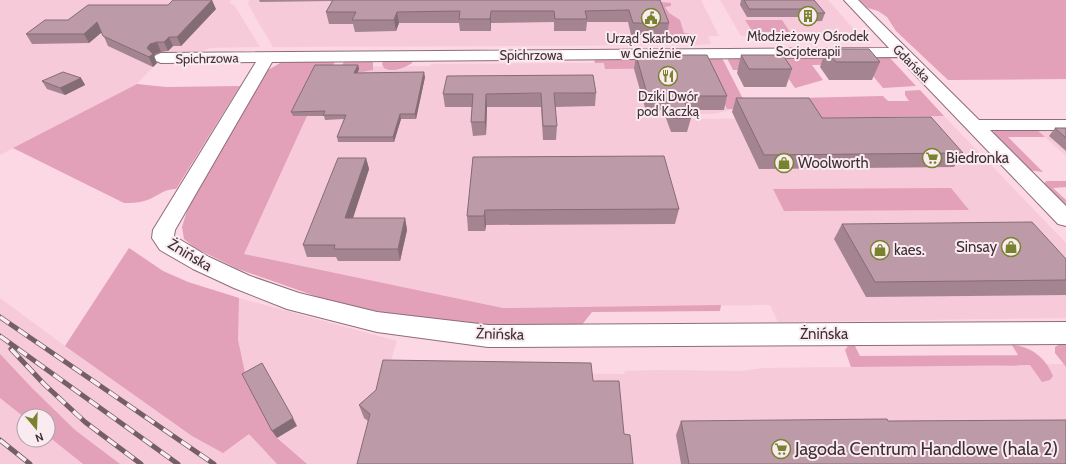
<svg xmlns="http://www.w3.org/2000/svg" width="1066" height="464" font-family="Cabin,sans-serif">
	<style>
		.built { fill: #f7cada; fill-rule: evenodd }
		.green { fill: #e2a0b9 }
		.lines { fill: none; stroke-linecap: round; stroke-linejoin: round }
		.minor-casing { stroke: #8e6d79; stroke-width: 2 }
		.minor { fill: #fff; fill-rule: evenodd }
		.rail-casing { stroke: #755f67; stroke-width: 5 }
		.rail { stroke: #faebf0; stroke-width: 3.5; stroke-dasharray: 11; stroke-linecap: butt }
		.wall { fill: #a38490 }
		.shaded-wall { fill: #846c75 }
		.building { fill: #bd9aa7; stroke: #846c75 }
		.labels { text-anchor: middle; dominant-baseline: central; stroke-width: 4; stroke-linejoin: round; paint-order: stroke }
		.far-poi-label { font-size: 13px; fill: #3e2f35; stroke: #faebf0 }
		.far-street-label { font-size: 13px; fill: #3e2f35; stroke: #faebf0 }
		.poi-label { font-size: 15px; fill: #3e2f35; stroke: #faebf0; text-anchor: start }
		.street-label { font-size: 15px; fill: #3e2f35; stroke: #faebf0 }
		.near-poi-label { font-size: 18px; fill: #3e2f35; stroke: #faebf0; text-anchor: start }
	</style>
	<rect width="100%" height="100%" fill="#fcd7e4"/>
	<g class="built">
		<path d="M 0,0 L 231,0 L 229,2 L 235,6 L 260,47 L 210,48 L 195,54 L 164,55 L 137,84 L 0,155 Z"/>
		<path d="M 250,0 L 701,0 L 719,36 L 708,36 L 711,44 L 699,45 L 273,47 L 254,15 L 248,3 Z"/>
		<path d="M 720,0 L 828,0 L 860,36 L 741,36 Z"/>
		<path d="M 724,62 L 743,99 L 734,109 L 714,114 L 700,114 L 701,119 L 944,116 L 1066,243 L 1066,318 L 778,322 L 770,305 L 503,308 L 244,254 L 304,123 L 284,122 L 311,67 L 430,66 L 431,64 Z"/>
		<path d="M 1035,128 L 1066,128 L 1066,156 L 1045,137 Z"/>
		<path d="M 129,248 L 163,271 L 188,282 L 239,298 L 397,341 L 387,373 L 625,374 L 624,371 L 661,370 L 741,371 L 764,368 L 1066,364 L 1066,464 L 0,464 L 0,298 L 65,346 ZM 24,416 L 48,416 L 48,440 L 24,440 Z"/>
	</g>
	<g class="green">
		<path d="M 859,0 L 1066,0 L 1066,79 L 948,80 L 896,31 L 887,17 L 878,11 L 868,8 Z"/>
		<path d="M 660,2 L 671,3 L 671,6 L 665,7 L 669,13 L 680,20 L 684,33 L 691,34 L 686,36 L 668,37 L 656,7 Z"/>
		<path d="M 745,20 L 782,20 L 790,32 L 753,32 Z"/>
		<path d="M 722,58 L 743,99 L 734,109 L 727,109 L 708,68 L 605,69 L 604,63 L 595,63 L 594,61 L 596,59 L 632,59 L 642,62 L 679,59 Z"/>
		<path d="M 727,58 L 890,58 L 916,86 L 883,88 L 863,64 L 812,65 L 823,80 L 795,88 L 782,69 L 733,70 Z"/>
		<path d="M 384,59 L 413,59 L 412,63 C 405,68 392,73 384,68 L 382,64 Z"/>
		<path d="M 336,60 L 331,69 L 293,116 L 307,116 L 244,254 L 503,308 L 721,305 L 720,311 L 592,312 L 581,326 L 491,326 L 428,322 L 338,304 L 238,269 L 195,248 L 184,239 L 182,227 L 190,201 L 268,70 L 282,62 Z"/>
		<path d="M 345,60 L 373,61 L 373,70 L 357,73 L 340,69 Z"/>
		<path d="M 137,84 L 166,87 L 240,86 L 176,189 C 164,188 156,198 144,201 C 137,203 131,203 124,203 L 13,148 Z"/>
		<path d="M 920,90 L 944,116 L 808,118 L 797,98 L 883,96 L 888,101 L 909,101 L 905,95 L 905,91 Z"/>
		<path d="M 1000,128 L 1035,128 L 1045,137 L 1008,137 L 1043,172 L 1027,170 L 995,137 L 993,132 Z"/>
		<path d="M 1046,181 L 1066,181 L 1066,187 L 1053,188 L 1066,200 L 1066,209 L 1046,189 L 1044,184 Z"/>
		<path d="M 951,188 L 969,210 L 784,211 L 773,189 Z"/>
		<path d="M 129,248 L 163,271 L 188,282 L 239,298 L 238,340 L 247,382 L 277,438 L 307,464 L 277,464 L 249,434 L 223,453 L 192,436 L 65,346 Z"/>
		<path d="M 1066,343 L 1066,367 L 1055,353 L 1055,347 L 1060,344 Z"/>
		<path d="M 854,344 L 860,356 L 1018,355 L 1012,345 C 1031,346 1046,358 1053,376 L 1050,380 L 1042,382 L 1030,365 L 851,367 L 845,350 L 848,346 Z"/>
		<path d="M 0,354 L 32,388 L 75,430 L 120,464 L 83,464 L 48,436 L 48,416 L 24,417 L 0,398 Z"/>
	</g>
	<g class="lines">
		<defs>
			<path id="minor" d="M 844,0 L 858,0 L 979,120 L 1066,120 L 1066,130 L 990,130 L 1066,206 L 1066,226 L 1058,224 L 898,57 L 272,62 L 175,230 L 174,236 L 209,257 L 250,276 L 299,293 L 377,312 L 488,325 L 1066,322 L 1066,344 L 488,347 L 377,332 L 287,309 L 234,288 L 193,269 L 160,250 L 152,238 L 153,230 L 256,62 L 161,63 L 156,61 L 153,58 L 156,55 L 161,53 L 889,48 Z"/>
		</defs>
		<use href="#minor" class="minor-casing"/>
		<use href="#minor" class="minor"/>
		<defs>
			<g id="rail">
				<path d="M 0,317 L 214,464"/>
				<path d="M 0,336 L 178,464"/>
				<path d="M 11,349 L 44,384 L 85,422 L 141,464"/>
				<path d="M 0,440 L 30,464"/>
			</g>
		</defs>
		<use href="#rail" class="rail-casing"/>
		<use href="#rail" class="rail"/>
	</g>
	<g class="wall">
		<path d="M 259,0 L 660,0 L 669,23 L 667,35 L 631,35 L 628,22 L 587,22 L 586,31 L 554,31 L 554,22 L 491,23 L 491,31 L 460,31 L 459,23 L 399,23 L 396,31 L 355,32 L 353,24 L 329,24 L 326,12 L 332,1 L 260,2 Z"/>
		<path d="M 741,0 L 814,0 L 825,13 L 822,21 L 802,22 L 798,17 L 747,17 L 740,5 Z"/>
		<path d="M 216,9 L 181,46 L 173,46 L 168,51 L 161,52 L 155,54 L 154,56 L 157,63 L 153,67 L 108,46 L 102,32 L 89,43 L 32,44 L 26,34 L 68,20 Z"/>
		<path d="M 826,49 L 880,62 L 872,80 L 829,80 L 820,67 Z"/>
		<path d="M 636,55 L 727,96 L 724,110 L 688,110 L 691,118 L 687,132 L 671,132 L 663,110 L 646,111 L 634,69 Z"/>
		<path d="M 741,55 L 792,69 L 786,87 L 744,87 L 737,73 Z"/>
		<path d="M 358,65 L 359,69 L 357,73 L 425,77 L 416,119 L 401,119 L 394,142 L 338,142 L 337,137 L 344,119 L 325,120 L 324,116 L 293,116 L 291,112 Z"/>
		<path d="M 81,78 L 85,85 L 65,95 L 47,89 L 42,81 Z"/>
		<path d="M 596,93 L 595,106 L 555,107 L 557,126 L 556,140 L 543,140 L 541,107 L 487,107 L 486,135 L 473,136 L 471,122 L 472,107 L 445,107 L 443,94 Z"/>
		<path d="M 736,98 L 822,118 L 963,153 L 954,167 L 759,169 L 732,112 Z"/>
		<path d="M 1055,128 L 1066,128 L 1066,151 L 1049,136 Z"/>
		<path d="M 473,157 L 679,209 L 675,224 L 486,225 L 485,231 L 468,231 L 467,216 Z"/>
		<path d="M 366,158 L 369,169 L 353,218 L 405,218 L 407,230 L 400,261 L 338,261 L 336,257 L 307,257 L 303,245 Z"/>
		<path d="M 842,224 L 1066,259 L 1066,295 L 866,297 L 834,239 Z"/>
		<path d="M 376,390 L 368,421 L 364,418 L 359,405 Z"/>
		<path d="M 681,421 L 888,421 L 1066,464 L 681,464 L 676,435 Z"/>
	</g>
	<g class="shaded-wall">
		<path d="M 212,0 L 216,9 L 181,46 L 177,37 Z"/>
		<path d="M 491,11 L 491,31 L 490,19 Z"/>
		<path d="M 397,12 L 399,23 L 396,31 L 394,20 Z"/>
		<path d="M 97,22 L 102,32 L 89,43 L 84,34 Z"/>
		<path d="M 169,37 L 173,46 L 168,51 L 164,42 Z"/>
		<path d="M 157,42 L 161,52 L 155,54 L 154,56 L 157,63 L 153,67 L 149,57 L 147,48 L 150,44 Z"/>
		<path d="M 358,65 L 359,69 L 355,78 L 354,73 Z"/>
		<path d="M 424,72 L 425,77 L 416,119 L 415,114 Z"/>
		<path d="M 81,78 L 85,85 L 65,95 L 60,88 Z"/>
		<path d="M 486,94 L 487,107 L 486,135 L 485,122 Z"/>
		<path d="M 400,114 L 401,119 L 394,142 L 393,137 Z"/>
		<path d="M 366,158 L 369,169 L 349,230 L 345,218 Z"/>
		<path d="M 485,210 L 486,225 L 485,231 L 484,216 Z"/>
		<path d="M 405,218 L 407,230 L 400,261 L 398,249 Z"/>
		<path d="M 293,418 L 297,426 L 277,438 L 272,431 Z"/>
	</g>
	<g class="building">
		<path d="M 173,0 L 212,0 L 177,37 L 169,37 L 164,42 L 157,42 L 150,44 L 147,48 L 153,54 L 149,57 L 103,36 L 97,22 L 84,34 L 26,34 L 45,20 L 68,20 L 88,5 L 168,5 Z"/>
		<path d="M 333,0 L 660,0 L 669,23 L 633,23 L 629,10 L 585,11 L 587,19 L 555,19 L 554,11 L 491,11 L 490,19 L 459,19 L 460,11 L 397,12 L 394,20 L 352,20 L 356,12 L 326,12 Z"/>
		<path d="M 744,0 L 814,0 L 825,13 L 805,13 L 801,9 L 749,9 Z"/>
		<path d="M 826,49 L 869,49 L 880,62 L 836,62 Z"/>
		<path d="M 636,55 L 707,55 L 727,96 L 682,96 L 691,118 L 673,118 L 666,97 L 648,97 Z"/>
		<path d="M 741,55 L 783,55 L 792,69 L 749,69 Z"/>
		<path d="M 315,65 L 358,65 L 354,73 L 424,72 L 415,114 L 400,114 L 393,137 L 337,137 L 346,115 L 323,115 L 325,111 L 291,112 Z"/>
		<path d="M 63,72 L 81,78 L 60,88 L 42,81 Z"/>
		<path d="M 593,75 L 596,93 L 554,93 L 557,126 L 543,126 L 541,93 L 486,94 L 485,122 L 471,122 L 473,94 L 443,94 L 447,76 Z"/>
		<path d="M 736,98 L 809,98 L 822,118 L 931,117 L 963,153 L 764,155 Z"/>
		<path d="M 1055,128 L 1066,128 L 1066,138 Z"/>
		<path d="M 664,156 L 679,209 L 485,210 L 484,216 L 467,216 L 473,157 Z"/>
		<path d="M 338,158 L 366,158 L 345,218 L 405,218 L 398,249 L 334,249 L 335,245 L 303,245 Z"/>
		<path d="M 1032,222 L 1066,259 L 1066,280 L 875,282 L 842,224 Z"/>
		<path d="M 383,360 L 591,363 L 593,381 L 619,381 L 624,434 L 630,435 L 633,464 L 357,464 L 370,414 L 359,405 L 376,390 Z"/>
		<path d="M 262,363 L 293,418 L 272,431 L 242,374 Z"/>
		<path d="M 887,419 L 888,421 L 1066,420 L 1066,464 L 689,464 L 681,421 Z"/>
	</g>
	<defs>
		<symbol id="building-ring" viewBox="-11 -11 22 22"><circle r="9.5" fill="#faebf0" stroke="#78822f" stroke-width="1.5"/><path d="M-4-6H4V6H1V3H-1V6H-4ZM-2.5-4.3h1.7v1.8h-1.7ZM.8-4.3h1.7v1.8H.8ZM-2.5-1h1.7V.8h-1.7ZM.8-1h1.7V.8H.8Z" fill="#78822f"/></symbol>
		<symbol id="civic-ring" viewBox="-11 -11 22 22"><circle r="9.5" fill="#faebf0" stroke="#78822f" stroke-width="1.5"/><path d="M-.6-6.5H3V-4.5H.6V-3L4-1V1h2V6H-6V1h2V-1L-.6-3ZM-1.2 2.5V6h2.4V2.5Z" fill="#78822f"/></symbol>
		<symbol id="restaurant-ring" viewBox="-11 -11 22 22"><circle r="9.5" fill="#faebf0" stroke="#78822f" stroke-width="1.5"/><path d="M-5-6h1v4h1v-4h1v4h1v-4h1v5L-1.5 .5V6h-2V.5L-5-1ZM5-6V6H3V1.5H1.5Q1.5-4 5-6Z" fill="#78822f"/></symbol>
		<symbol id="supermarket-ring" viewBox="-11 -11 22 22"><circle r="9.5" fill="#faebf0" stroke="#78822f" stroke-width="1.5"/><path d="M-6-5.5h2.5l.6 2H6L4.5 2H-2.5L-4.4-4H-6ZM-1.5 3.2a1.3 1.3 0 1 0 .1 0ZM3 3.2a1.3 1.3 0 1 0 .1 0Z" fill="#78822f"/></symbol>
		<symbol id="shop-ring" viewBox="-11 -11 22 22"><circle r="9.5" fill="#faebf0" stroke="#78822f" stroke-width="1.5"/><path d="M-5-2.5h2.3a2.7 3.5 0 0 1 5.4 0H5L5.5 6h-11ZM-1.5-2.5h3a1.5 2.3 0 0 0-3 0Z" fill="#78822f"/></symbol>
	</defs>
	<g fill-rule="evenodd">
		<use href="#building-ring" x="797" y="5" width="22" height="22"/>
		<use href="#civic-ring" x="640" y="7" width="22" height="22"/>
		<use href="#restaurant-ring" x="657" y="65" width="22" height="22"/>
		<use href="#supermarket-ring" x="921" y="147" width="22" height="22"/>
		<use href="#shop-ring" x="773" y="152" width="22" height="22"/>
		<use href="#shop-ring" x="1000" y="236" width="22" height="22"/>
		<use href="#shop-ring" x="869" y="239" width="22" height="22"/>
		<use href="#supermarket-ring" x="770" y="438" width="22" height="22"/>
	</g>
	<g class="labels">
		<g class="far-poi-label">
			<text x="808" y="36">Młodzieżowy Ośrodek<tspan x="808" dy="15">Socjoterapii</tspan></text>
			<text x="651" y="38">Urząd Skarbowy<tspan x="651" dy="15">w Gnieźnie</tspan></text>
			<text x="668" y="96">Dziki Dwór<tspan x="668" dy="15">pod Kaczką</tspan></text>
		</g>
		<g class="far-street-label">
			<text x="531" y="55">Spichrzowa</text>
			<text transform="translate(207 58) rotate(-1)">Spichrzowa</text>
			<text transform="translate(912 63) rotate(45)">Gdańska</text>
		</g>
		<g class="poi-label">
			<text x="946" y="158">Biedronka</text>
			<text x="798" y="163">Woolworth</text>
			<text x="997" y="247" text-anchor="end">Sinsay</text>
			<text x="894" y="250">kaes.</text>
		</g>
		<g class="street-label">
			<text transform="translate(190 255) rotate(31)">Żnińska</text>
			<text transform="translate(500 334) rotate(2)">Żnińska</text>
			<text x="824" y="334">Żnińska</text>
		</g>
		<g class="near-poi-label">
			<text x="795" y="449">Jagoda Centrum Handlowe (hala 2)</text>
		</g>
	</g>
	<g transform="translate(36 428) rotate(161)"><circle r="19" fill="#faebf0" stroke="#afa0a5"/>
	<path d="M0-3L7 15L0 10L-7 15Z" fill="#78822f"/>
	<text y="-6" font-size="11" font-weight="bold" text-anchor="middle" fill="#3e2f35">N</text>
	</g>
</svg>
